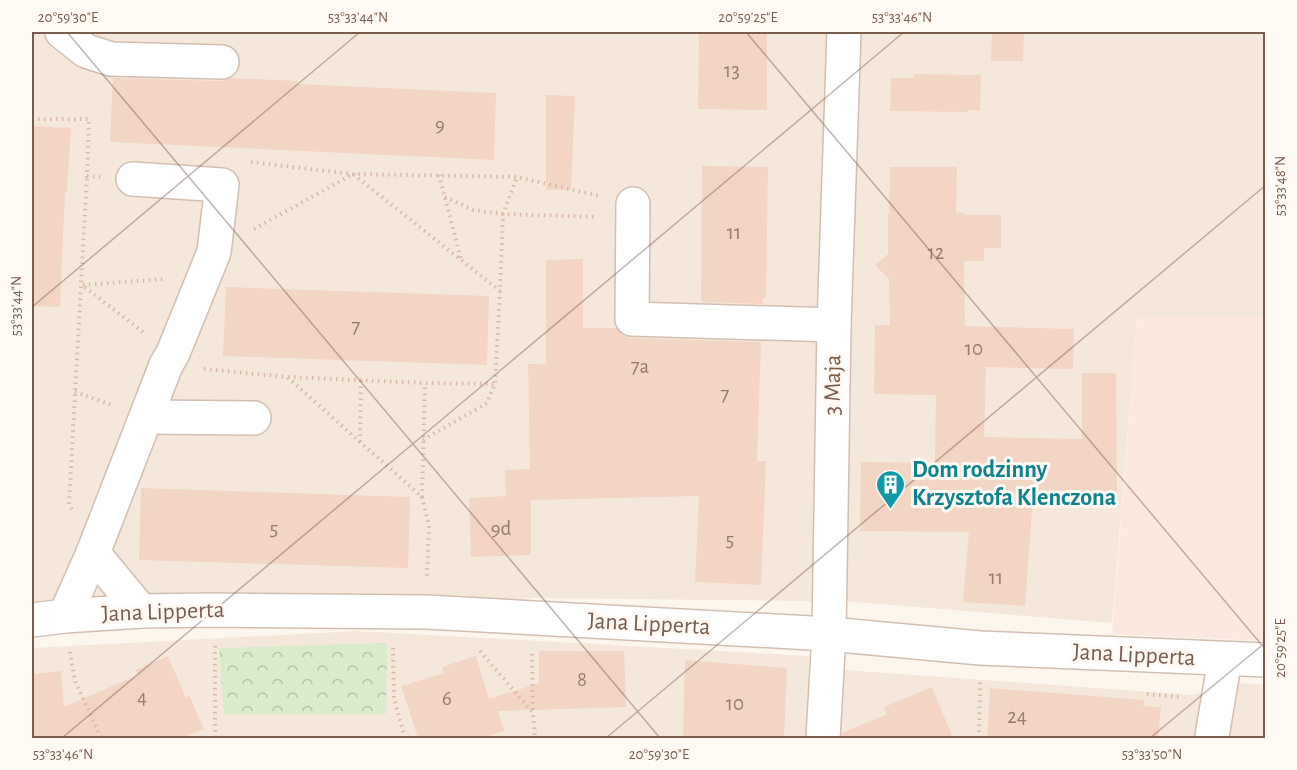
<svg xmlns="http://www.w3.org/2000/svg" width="1297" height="770" font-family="'Alegreya Sans',sans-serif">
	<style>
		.residential { fill: #f5e8da }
		.commercial { fill: #fde8e0 }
		.park { fill: url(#park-crowns) }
		.building { fill: #f3d5c3 }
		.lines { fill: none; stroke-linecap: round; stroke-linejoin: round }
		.minor-casing { stroke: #d1beb0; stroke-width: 36 }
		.path { stroke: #d9b8a5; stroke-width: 4; stroke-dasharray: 1.5 4.5; stroke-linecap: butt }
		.minor { stroke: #fff; stroke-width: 33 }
		.ticks { fill: none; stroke: #7a5c4d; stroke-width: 1.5; stroke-opacity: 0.45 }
		.labels { text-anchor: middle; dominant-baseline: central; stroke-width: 6; stroke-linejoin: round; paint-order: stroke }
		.number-label { font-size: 21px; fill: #987a6a }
		.street-label { font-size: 24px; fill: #7a5c4d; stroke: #fffaf3 }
		.culture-label { font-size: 24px; font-weight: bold; fill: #0d838f; stroke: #fffaf3; text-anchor: start }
		.neatline { fill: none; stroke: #7a5c4d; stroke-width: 2 }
		.ticks-label { font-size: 15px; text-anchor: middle; fill: #7a5c4d }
	</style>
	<defs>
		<pattern id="park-crowns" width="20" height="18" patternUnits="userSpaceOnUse" patternTransform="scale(1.5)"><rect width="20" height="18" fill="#d8ecc9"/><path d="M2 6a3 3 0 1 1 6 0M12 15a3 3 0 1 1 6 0" fill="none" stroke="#b4c2a5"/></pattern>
	</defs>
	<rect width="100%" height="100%" fill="#fdf6ec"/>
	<g class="residential">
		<path d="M 32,32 L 832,32 L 812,601 L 533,598 L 271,612 L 32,619 Z"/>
		<path d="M 858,32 L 1265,32 L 1265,317 L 1137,317 L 1112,623 L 842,601 Z"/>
		<path d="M 358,631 L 809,656 L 806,738 L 32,738 L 32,648 Z"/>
		<path d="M 845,670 L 1192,695 L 1245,683 L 1265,685 L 1265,738 L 834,738 Z"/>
	</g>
	<path class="commercial" d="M 1137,317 L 1265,317 L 1265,641 L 1112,634 Z"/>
	<path class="park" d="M 387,643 L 386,714 L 224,714 L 219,648 Z"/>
	<g class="building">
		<path d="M 699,32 L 767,32 L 767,110 L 698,109 Z"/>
		<path d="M 992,32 L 1024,32 L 1023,61 L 991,61 Z"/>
		<path d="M 914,74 L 981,75 L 980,111 L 968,110 L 968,112 L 890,111 L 891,78 L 914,78 Z"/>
		<path d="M 113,78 L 221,81 L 231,78 L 297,81 L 297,84 L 496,93 L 494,160 L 110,142 Z"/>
		<path d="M 546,95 L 575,96 L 571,190 L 546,190 Z"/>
		<path d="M 34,126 L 71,128 L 67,192 L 65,192 L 60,307 L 32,306 L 32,129 L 34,129 Z"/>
		<path d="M 702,166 L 768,167 L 766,298 L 763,298 L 763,304 L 701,302 Z"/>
		<path d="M 890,167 L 957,167 L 956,213 L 964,212 L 964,215 L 1001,215 L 1001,248 L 984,248 L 984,261 L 964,261 L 965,326 L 1074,329 L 1073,369 L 986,367 L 984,437 L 1082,439 L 1082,373 L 1116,373 L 1117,495 L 1051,495 L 1051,498 L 1033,498 L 1025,606 L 963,602 L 969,532 L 860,531 L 861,462 L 935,463 L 936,395 L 874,394 L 875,325 L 890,325 L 889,279 L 875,265 L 888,254 L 888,214 L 889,214 Z"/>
		<path d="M 583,259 L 583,328 L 616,328 L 622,335 L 631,338 L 761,342 L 757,461 L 766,461 L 761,585 L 695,582 L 699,496 L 531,500 L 531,555 L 471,557 L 469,498 L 506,496 L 505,470 L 530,469 L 528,364 L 546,364 L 546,260 Z"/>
		<path d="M 226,287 L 489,296 L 487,365 L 223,356 Z"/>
		<path d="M 141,488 L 410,497 L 408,568 L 139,560 Z"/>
		<path d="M 539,651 L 624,651 L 626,707 L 498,711 L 504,731 L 481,738 L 418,738 L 401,686 L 444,673 L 442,667 L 476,656 L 489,699 L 539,683 Z"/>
		<path d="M 168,656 L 186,698 L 189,695 L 204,729 L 183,738 L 32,738 L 32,674 L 61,671 L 64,707 L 138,675 L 136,670 Z"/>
		<path d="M 685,660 L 787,668 L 784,738 L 683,738 Z"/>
		<path d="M 932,687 L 953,738 L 842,738 L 842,733 L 887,714 L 884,707 Z"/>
		<path d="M 990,688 L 1144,700 L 1143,706 L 1161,707 L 1158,738 L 987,738 Z"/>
	</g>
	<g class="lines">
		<defs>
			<g id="minor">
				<path d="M 62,32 L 86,51 L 111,59 L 222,62"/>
				<path d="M 633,204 L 632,319 L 834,325"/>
				<path d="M 147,417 L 254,418"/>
				<path d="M 93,553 L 141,611"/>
				<path d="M 65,616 L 93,553 L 166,365 L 173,353 L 214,252 L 222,185 L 133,179"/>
				<path d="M 32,620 L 65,616 L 141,611 L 214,610 L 426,612 L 829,634 L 980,648 L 1266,660"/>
				<path d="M 1212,736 L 1225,659"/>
				<path d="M 823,738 L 829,634 L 834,325 L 844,32"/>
			</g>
		</defs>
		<use href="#minor" class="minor-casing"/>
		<g class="path">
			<path d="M 32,119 L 89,119 L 87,176 L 100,177"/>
			<path d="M 251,162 L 353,174 L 517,177 L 600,196"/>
			<path d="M 439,175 L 461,259"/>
			<path d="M 445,197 L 473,210 L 503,214 L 597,217"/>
			<path d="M 254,229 L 353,174 L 500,291"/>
			<path d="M 143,332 L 82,285 L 165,279"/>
			<path d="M 204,369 L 287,377 L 422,497 L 429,526 L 427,576"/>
			<path d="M 288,377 L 425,383 L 495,384"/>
			<path d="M 75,392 L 112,405"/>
			<path d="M 423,440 L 487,403 L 495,384 L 500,291 L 503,214 L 517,177"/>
			<path d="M 360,442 L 361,380"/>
			<path d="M 422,497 L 425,383"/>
			<path d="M 72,509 L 69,504 L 87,176"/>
			<path d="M 215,646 L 215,738"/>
			<path d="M 393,648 L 394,699 L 405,738"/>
			<path d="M 480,651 L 533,713 L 535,738"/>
			<path d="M 70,652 L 75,681 L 101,738"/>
			<path d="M 532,654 L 533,712"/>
			<path d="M 1147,694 L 1182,697"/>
			<path d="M 979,738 L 980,682"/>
		</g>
		<use href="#minor" class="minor"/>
	</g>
	<path class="ticks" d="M 67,32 L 660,738M 746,32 L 1266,650M 32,307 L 360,32M 62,738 L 904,32M 606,738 L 1266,185M 1150,738 L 1266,642"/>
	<defs>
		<symbol id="building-pin" viewBox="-11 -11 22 30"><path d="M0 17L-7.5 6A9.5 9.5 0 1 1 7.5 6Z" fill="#0f9aa8" stroke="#fffaf3"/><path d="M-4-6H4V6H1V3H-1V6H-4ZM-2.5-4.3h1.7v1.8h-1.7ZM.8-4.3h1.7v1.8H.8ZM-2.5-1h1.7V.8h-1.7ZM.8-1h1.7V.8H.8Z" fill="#fff"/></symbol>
	</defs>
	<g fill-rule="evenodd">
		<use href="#building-pin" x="874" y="468" width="33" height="45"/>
	</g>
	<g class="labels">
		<g class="number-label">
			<text x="732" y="70">13</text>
			<text x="440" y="124">9</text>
			<text x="734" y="232">11</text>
			<text x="936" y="252">12</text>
			<text x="356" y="326">7</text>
			<text x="974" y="348">10</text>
			<text x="640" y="366">7a</text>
			<text x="725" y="394">7</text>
			<text x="274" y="528">5</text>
			<text x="501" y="528">9d</text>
			<text x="730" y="539">5</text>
			<text x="996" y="577">11</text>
			<text x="582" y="679">8</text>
			<text x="142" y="697">4</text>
			<text x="447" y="698">6</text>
			<text x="735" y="703">10</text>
			<text x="1017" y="716">24</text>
		</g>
		<g class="street-label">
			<text transform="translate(833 385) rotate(-89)">3 Maja</text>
			<text transform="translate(163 612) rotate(-2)">Jana Lipperta</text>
			<text transform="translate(649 624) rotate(3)">Jana Lipperta</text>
			<text transform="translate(1134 655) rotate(3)">Jana Lipperta</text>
		</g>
		<g class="culture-label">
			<text x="912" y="470">Dom rodzinny<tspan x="912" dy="28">Krzysztofa Klenczona</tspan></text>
		</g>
	</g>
	<rect width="1297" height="770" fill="none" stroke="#fffaf3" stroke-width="66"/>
	<rect x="33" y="33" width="1231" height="704" class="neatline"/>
	<g class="ticks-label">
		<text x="68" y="22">20°59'30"E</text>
		<text x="358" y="22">53°33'44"N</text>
		<text x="748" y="22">20°59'25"E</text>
		<text x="902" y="22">53°33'46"N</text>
		<text transform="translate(1280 186) rotate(-90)" y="5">53°33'48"N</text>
		<text transform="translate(16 306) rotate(-90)" y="5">53°33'44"N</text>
		<text transform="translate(1280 648) rotate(-90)" y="5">20°59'25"E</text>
		<text x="63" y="759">53°33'46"N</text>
		<text x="659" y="759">20°59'30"E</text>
		<text x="1152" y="759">53°33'50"N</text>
	</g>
</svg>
